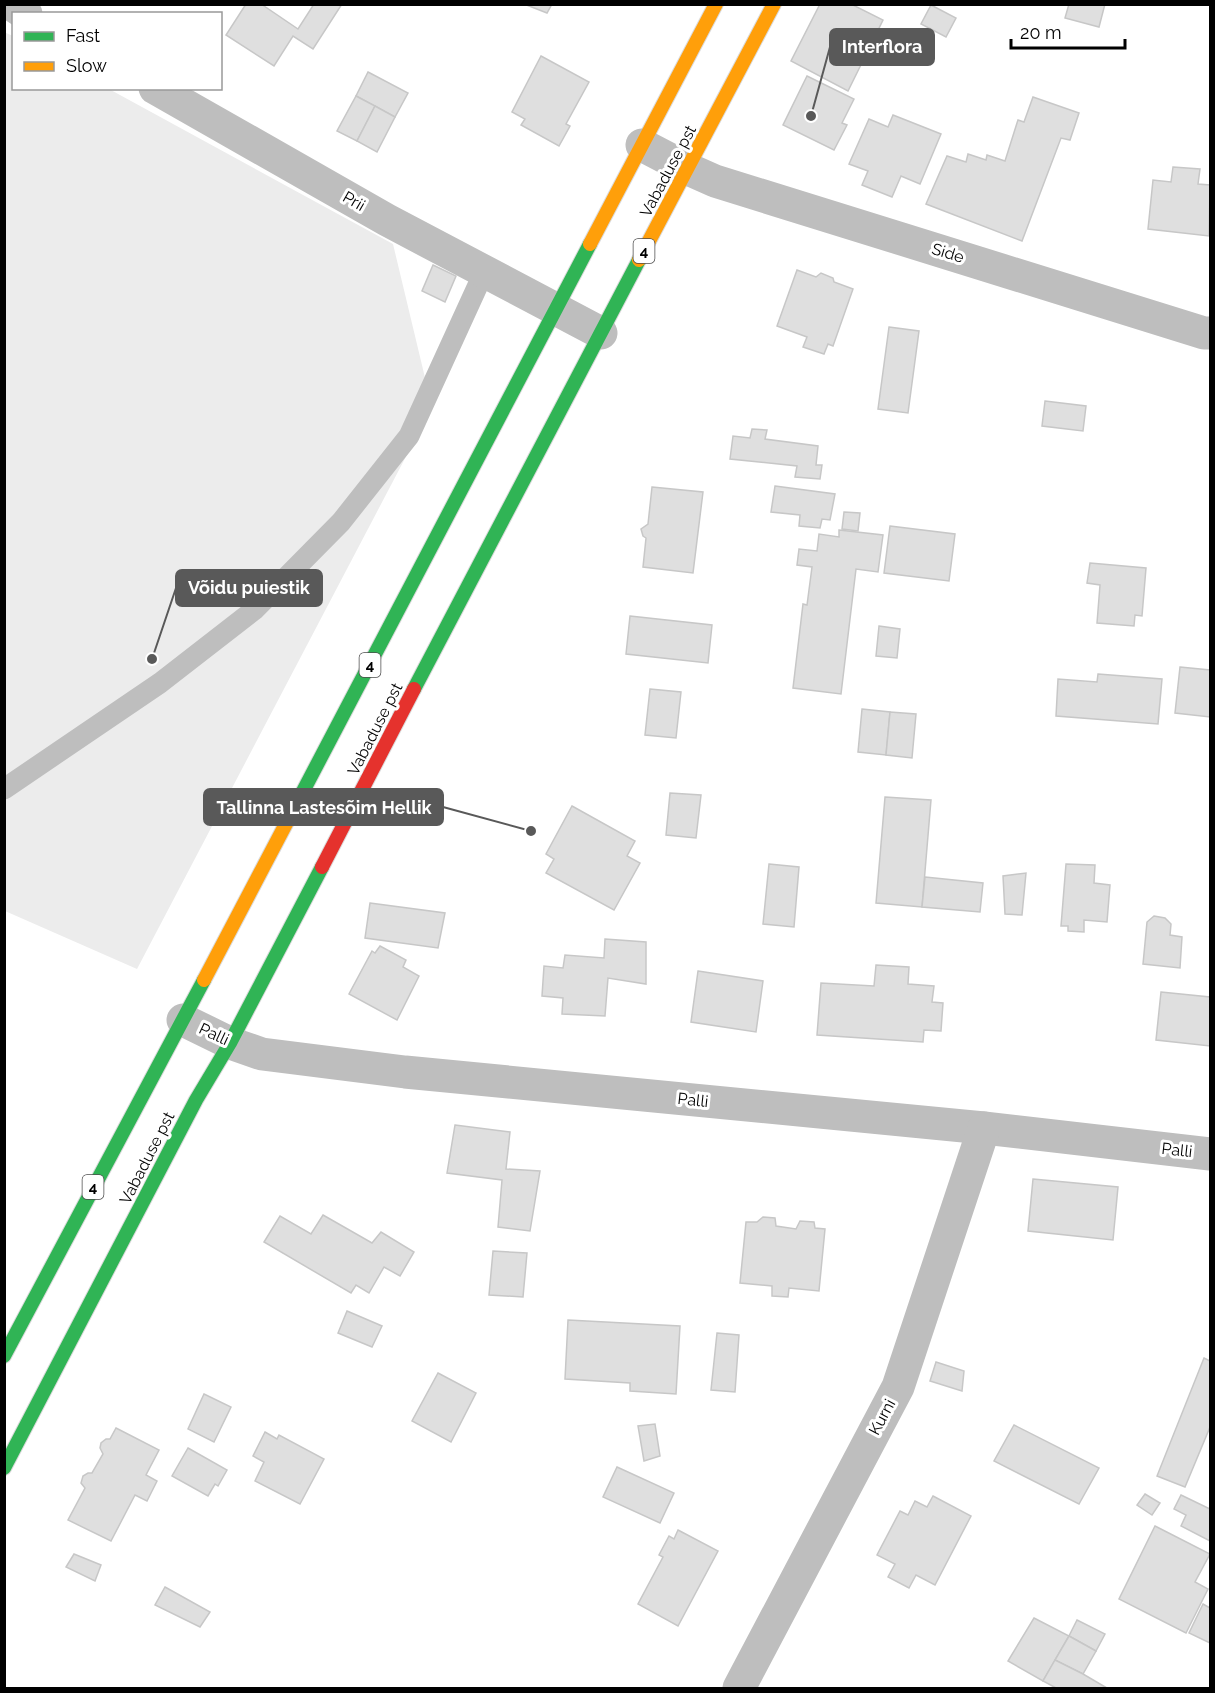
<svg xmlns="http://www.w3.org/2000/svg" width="1215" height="1693" font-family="Raleway,sans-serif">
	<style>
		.green { fill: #ececec }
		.building { fill: #dfdfdf; stroke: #c7c7c7; stroke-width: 1.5 }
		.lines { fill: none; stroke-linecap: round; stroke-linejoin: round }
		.fast-casing { stroke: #dbdbdb; stroke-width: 16 }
		.slow-casing { stroke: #dbdbdb; stroke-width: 16 }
		.jam-casing { stroke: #dbdbdb; stroke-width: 16 }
		.lane { stroke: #bebebe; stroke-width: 21 }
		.street { stroke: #bebebe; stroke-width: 33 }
		.fast { stroke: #30b455; stroke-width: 14 }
		.slow { stroke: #ff9f0a; stroke-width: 14 }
		.jam { stroke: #e5322d; stroke-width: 14 }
		.labels { text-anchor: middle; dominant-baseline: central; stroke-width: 6; stroke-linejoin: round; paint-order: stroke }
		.shield { fill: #fff; stroke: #4c4c4c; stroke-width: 1.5 }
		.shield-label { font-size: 15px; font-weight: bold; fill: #000 }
		.street-label { font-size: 16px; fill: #000; stroke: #fff }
		.leader { fill: none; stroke: #595959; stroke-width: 2 }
		.callout-dot { fill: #595959; stroke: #fff; stroke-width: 2 }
		.callout { fill: #595959; stroke: #595959; stroke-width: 2 }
		.callout-label { font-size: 18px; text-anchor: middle; font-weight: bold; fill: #fff }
	</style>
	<rect width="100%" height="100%" fill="#fff"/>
	<path class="green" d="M 4,32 L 13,36 L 14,88 L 109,89 L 393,244 L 432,407 L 137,969 L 5,911 Z"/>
	<g class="building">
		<path d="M 246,4 L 261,4 L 298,29 L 314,4 L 342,4 L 313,49 L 293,36 L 274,66 L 226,35 Z"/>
		<path d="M 524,4 L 552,4 L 547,13 Z"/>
		<path d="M 820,4 L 851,4 L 883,20 L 848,91 L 791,61 Z"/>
		<path d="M 1069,4 L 1105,4 L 1099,27 L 1065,18 Z"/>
		<path d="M 931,5 L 956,18 L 946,37 L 921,24 Z"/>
		<path d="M 541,56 L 589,82 L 566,124 L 570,126 L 559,146 L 521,125 L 525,119 L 512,112 Z"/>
		<path d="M 368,72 L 408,93 L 395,117 L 356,96 Z"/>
		<path d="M 807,76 L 854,99 L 842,123 L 847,125 L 834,150 L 783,125 Z"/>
		<path d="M 356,96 L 375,106 L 357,141 L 337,131 Z"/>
		<path d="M 1033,97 L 1079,113 L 1070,140 L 1061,138 L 1022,241 L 926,204 L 947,156 L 966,162 L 968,154 L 986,160 L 987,155 L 1005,161 L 1017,123 L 1018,120 L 1024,122 Z"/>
		<path d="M 375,106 L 395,117 L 377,152 L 357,141 Z"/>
		<path d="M 893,115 L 941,134 L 920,184 L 901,176 L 892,197 L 862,185 L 868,171 L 849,164 L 869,119 L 888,127 Z"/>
		<path d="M 1173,167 L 1200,169 L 1198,184 L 1210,185 L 1209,236 L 1148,229 L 1153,180 L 1171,182 Z"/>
		<path d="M 433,265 L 456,276 L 445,302 L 422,291 Z"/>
		<path d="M 797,270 L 816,277 L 821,273 L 833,278 L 834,282 L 853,289 L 833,346 L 828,344 L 824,354 L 803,347 L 807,337 L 777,326 Z"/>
		<path d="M 889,327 L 919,331 L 908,413 L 878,409 Z"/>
		<path d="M 1045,401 L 1086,406 L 1083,431 L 1042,426 Z"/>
		<path d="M 752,429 L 767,430 L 765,439 L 818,446 L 816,465 L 822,465 L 820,479 L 795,477 L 797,466 L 730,459 L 733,436 L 750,438 Z"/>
		<path d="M 775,486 L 835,494 L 830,520 L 822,519 L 820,528 L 799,526 L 800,515 L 771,512 Z"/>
		<path d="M 652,487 L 703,492 L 693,573 L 643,567 L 646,538 L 643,536 L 641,529 L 648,524 Z"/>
		<path d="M 844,512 L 860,513 L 858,531 L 842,529 Z"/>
		<path d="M 890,526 L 955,534 L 949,581 L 884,573 Z"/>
		<path d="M 839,530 L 883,535 L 878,572 L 856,569 L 841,694 L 793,688 L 803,604 L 807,605 L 812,567 L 797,565 L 799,549 L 817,551 L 819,534 L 839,537 Z"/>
		<path d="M 1090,563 L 1146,568 L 1142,616 L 1135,615 L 1134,626 L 1097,623 L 1100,585 L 1087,583 Z"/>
		<path d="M 630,616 L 712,625 L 708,663 L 626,654 Z"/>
		<path d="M 879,626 L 900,629 L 897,658 L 876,656 Z"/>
		<path d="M 1180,667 L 1210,670 L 1210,717 L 1175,713 Z"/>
		<path d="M 1098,674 L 1162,679 L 1158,724 L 1056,716 L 1058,679 L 1097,682 Z"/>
		<path d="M 650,689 L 681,692 L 676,738 L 645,735 Z"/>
		<path d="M 862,709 L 890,712 L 886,755 L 858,752 Z"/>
		<path d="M 890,712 L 916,714 L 912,758 L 886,755 Z"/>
		<path d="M 670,793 L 701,795 L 696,838 L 666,835 Z"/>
		<path d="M 885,797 L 931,800 L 922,907 L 876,903 Z"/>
		<path d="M 572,806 L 635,841 L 627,856 L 640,863 L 614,910 L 546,873 L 554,859 L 546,854 Z"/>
		<path d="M 769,864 L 799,867 L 794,927 L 763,924 Z"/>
		<path d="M 1066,864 L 1095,865 L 1094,883 L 1110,885 L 1107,922 L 1084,920 L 1084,932 L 1068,931 L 1068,926 L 1061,926 Z"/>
		<path d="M 1026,873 L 1022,915 L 1005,914 L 1003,876 Z"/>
		<path d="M 925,877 L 983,883 L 980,912 L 922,907 Z"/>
		<path d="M 370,903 L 445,913 L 438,948 L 365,938 Z"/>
		<path d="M 1154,916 L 1165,918 L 1171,924 L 1170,935 L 1182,937 L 1180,968 L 1143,964 L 1147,922 Z"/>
		<path d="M 605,939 L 646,942 L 646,984 L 608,978 L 605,1016 L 562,1014 L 563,998 L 542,996 L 544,966 L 563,968 L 565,955 L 604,958 Z"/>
		<path d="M 380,946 L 406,960 L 403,967 L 419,976 L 397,1020 L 349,994 L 372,951 L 375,953 Z"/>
		<path d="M 876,965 L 909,967 L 908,984 L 934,986 L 932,1002 L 943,1003 L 941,1031 L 924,1030 L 923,1042 L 817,1035 L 821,983 L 874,986 Z"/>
		<path d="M 698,971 L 763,981 L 756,1032 L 691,1022 Z"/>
		<path d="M 1161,992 L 1210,997 L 1210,1046 L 1156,1040 Z"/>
		<path d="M 455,1125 L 510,1132 L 506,1169 L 540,1171 L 530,1231 L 498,1227 L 502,1180 L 447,1173 Z"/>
		<path d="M 1033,1179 L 1118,1187 L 1113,1240 L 1028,1231 Z"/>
		<path d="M 323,1215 L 372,1243 L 381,1232 L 414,1252 L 400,1276 L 384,1267 L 369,1293 L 356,1285 L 351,1293 L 264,1242 L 280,1216 L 311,1234 Z"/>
		<path d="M 763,1217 L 775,1218 L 776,1226 L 796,1229 L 800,1221 L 814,1222 L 815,1228 L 825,1229 L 819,1291 L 789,1288 L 788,1297 L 772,1296 L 772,1286 L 740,1283 L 746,1222 L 757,1222 Z"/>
		<path d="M 493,1251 L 527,1253 L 523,1297 L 489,1295 Z"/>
		<path d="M 347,1311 L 382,1326 L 372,1347 L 338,1333 Z"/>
		<path d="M 568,1320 L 680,1326 L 676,1394 L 630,1391 L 630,1383 L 565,1379 Z"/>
		<path d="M 717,1333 L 739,1335 L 735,1392 L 711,1390 Z"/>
		<path d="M 1204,1358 L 1210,1361 L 1210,1427 L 1185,1487 L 1157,1476 Z"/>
		<path d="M 936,1362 L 964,1371 L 962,1391 L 930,1381 Z"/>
		<path d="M 438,1373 L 476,1393 L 451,1442 L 412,1421 Z"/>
		<path d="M 204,1394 L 231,1407 L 214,1442 L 188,1429 Z"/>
		<path d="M 655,1424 L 660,1456 L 644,1461 L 638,1426 Z"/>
		<path d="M 1014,1425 L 1099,1468 L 1079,1504 L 994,1461 Z"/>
		<path d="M 116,1428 L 159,1450 L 146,1475 L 157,1481 L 147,1501 L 135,1495 L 111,1541 L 68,1520 L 85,1488 L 81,1483 L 83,1476 L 88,1473 L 92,1473 L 103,1454 L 100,1448 L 101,1443 L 106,1439 L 110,1439 Z"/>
		<path d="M 265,1432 L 277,1439 L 279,1435 L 324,1459 L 300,1504 L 255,1481 L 264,1462 L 253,1456 Z"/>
		<path d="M 188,1448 L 227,1470 L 218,1486 L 215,1484 L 208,1496 L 172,1476 Z"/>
		<path d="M 617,1467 L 674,1493 L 660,1523 L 603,1497 Z"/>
		<path d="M 1145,1494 L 1160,1503 L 1152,1515 L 1137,1505 Z"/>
		<path d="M 1181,1495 L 1210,1509 L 1210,1541 L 1181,1526 L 1186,1515 L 1174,1509 Z"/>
		<path d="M 933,1496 L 971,1516 L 935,1585 L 916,1575 L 909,1588 L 888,1577 L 895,1564 L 877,1555 L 900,1511 L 908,1515 L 915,1501 L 927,1507 Z"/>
		<path d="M 1155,1526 L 1210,1554 L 1195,1582 L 1208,1589 L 1186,1633 L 1119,1599 Z"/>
		<path d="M 678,1530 L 718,1551 L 678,1626 L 638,1604 L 663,1557 L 659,1555 L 669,1536 L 674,1539 Z"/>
		<path d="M 74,1554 L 101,1565 L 95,1581 L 66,1567 Z"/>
		<path d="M 165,1587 L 210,1612 L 200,1627 L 155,1605 Z"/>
		<path d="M 1203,1604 L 1210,1608 L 1210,1643 L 1189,1633 Z"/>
		<path d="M 1034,1618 L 1069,1636 L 1043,1681 L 1008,1661 Z"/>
		<path d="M 1077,1620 L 1105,1634 L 1096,1651 L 1069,1636 Z"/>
		<path d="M 1069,1636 L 1096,1651 L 1083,1674 L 1055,1660 Z"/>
		<path d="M 1055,1660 L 1083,1674 L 1107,1688 L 1056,1688 L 1043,1681 Z"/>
	</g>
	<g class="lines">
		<defs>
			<g id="fast">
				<path d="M 414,689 L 639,260"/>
				<path d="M 299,799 L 590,244"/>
				<path d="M 4,1356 L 204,980"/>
				<path d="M 4,1468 L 196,1100 L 230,1043 L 322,867"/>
			</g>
			<g id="slow">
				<path d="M 590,244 L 716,4"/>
				<path d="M 639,260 L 774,4"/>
				<path d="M 204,980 L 299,799"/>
			</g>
			<path id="jam" d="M 322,867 L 414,689"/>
		</defs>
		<use href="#fast" class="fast-casing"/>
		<use href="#slow" class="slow-casing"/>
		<use href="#jam" class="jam-casing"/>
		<path class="lane" d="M 4,789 L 160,683 L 254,610 L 341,522 L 409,436 L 484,272"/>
		<g class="street">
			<path d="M 11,4 L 26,14"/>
			<path d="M 155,88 L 387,220 L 601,333"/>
			<path d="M 642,145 L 688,169 L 715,181 L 1204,333 L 1210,333"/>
			<path d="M 183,1020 L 230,1043 L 262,1054 L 405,1072 L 984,1128 L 1210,1154"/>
			<path d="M 739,1688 L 898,1387 L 984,1128"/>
		</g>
		<use href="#fast" class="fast"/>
		<use href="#slow" class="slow"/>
		<use href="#jam" class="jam"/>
	</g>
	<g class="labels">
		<g class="shield">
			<rect x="633.5" y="239" width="21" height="24" rx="4.5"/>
			<rect x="359.5" y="653" width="21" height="24" rx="4.5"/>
			<rect x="82.5" y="1175" width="21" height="24" rx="4.5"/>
		</g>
		<g class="shield-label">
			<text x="644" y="251">4</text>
			<text x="370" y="665">4</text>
			<text x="93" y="1187">4</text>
		</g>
		<g class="street-label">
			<text transform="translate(668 171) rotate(-62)">Vabaduse pst</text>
			<text transform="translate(354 201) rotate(30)">Prii</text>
			<text transform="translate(948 253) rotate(17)">Side</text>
			<text transform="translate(375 729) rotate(-63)">Vabaduse pst</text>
			<text transform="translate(214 1034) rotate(25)">Palli</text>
			<text transform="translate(693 1100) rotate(6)">Palli</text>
			<text transform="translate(1177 1150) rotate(6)">Palli</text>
			<text transform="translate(147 1158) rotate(-63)">Vabaduse pst</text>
			<text transform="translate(882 1417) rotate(-62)">Kurni</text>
		</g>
	</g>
	<path class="leader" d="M811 116L830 47M152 659L176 588M531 831L443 807"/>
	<g class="callout-dot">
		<circle cx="811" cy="116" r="6"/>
		<circle cx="152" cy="659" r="6"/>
		<circle cx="531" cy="831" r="6"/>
	</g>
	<g class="callout">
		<rect x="830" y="29" width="104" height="36" rx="6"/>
		<rect x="176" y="570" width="146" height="36" rx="6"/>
		<rect x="204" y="789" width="239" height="36" rx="6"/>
	</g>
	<g class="callout-label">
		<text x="882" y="53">Interflora</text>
		<text x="249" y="594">Võidu puiestik</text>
		<text x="324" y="814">Tallinna Lastesõim Hellik</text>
	</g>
	<rect width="1215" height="1693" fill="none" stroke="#000000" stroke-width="12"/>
	<rect x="12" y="12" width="210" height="78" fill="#ffffff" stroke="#999999" stroke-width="1.5"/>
	<rect x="24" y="32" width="30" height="9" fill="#30b455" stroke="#999999" stroke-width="1.5"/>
	<text x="66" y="42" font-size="18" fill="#000000">Fast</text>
	<rect x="24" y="62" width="30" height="9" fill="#ff9f0a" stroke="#999999" stroke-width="1.5"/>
	<text x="66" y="72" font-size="18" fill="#000000">Slow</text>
	<path d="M1011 39v9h114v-9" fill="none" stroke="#000000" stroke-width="3"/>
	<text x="1020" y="39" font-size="18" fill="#000000" stroke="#ffffff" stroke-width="4.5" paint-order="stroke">20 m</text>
</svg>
